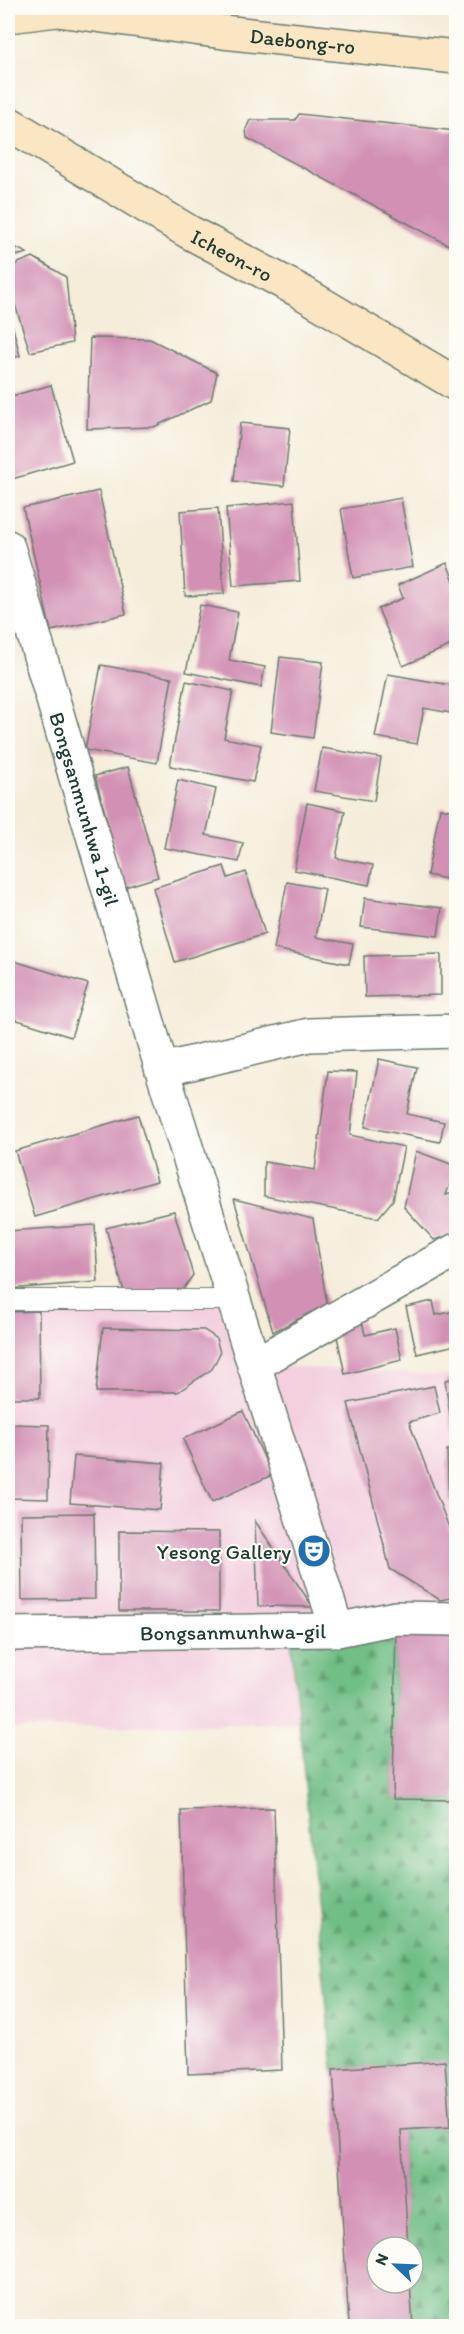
<svg xmlns="http://www.w3.org/2000/svg" width="464" height="2334" font-family="Itim,sans-serif">
	<style>
		.built { fill: #f3cfdf }
		.forest { fill: url(#forest-firs); stroke: #487e5d; stroke-width: 1.5 }
		.building { fill: #d290b4 }
		.lines { fill: none; stroke-linecap: round; stroke-linejoin: round }
		.lane-casing { stroke: #6a7b6e; stroke-width: 22 }
		.street-casing { stroke: #6a7b6e; stroke-width: 36 }
		.secondary-casing { stroke: #6a7b6e; stroke-width: 36 }
		.lane { stroke: #fff; stroke-width: 20 }
		.street { stroke: #fff; stroke-width: 33 }
		.secondary { stroke: #fbe6c4; stroke-width: 33 }
		.labels { text-anchor: middle; dominant-baseline: central; stroke-width: 4.5; stroke-linejoin: round; paint-order: stroke }
		.street-label { font-size: 21px; fill: #1f3d34; stroke: #fdfcf7 }
		.poi-label { font-size: 21px; fill: #1f3d34; stroke: #fdfcf7; text-anchor: end }
	</style>
	<defs>
		<pattern id="forest-firs" width="22" height="20" patternUnits="userSpaceOnUse" patternTransform="scale(1.5)"><rect width="22" height="20" fill="#71be86"/><path d="M5 1l3.5 6h-7zM16 11l3.5 6h-7z" fill="#5c9c6e"/></pattern>
	</defs>
	<rect width="100%" height="100%" fill="#fdfcf7"/>
	<filter id="ink" filterUnits="userSpaceOnUse"><feTurbulence type="fractalNoise" baseFrequency=".0167" numOctaves="2"/><feDisplacementMap in="SourceGraphic" scale="12" xChannelSelector="R" yChannelSelector="G"/><feConvolveMatrix kernelMatrix="1 2 1 2 8 2 1 2 1" color-interpolation-filters="sRGB"/></filter>
	<filter id="wash" filterUnits="userSpaceOnUse"><feTurbulence type="fractalNoise" baseFrequency=".008" numOctaves="4" result="noise"/><feDisplacementMap in="SourceGraphic" scale="24" xChannelSelector="R" yChannelSelector="G"/><feGaussianBlur stdDeviation="1.35" result="paint"/><feColorMatrix in="noise" values="0 0 0 0 0 0 0 0 0 0 0 0 0 0 0 0 0 1.4 0 .05"/><feComposite in="paint" operator="in"/></filter>
	<g filter="url(#wash)">
		<rect width="100%" height="100%" fill="#f5edda"/>
		<path class="built" d="M 233,1300 L 254,1365 L 456,1376 L 456,2056 L 350,1996 L 383,1721 L 8,1729 L 8,1305 Z"/>
		<path class="forest" d="M 396,1618 L 393,1799 L 456,1800 L 456,2326 L 413,2326 L 410,2283 L 413,2283 L 413,2247 L 408,2247 L 401,2130 L 450,2127 L 445,2062 L 333,2069 L 290,1630 Z"/>
		<g id="blocks">
			<g class="building">
				<path d="M 299,114 L 456,131 L 456,249 L 247,138 L 246,129 L 250,120 L 295,120 Z"/>
				<path d="M 8,244 L 27,253 L 8,258 Z"/>
				<path d="M 33,257 L 66,277 L 72,343 L 30,352 L 8,282 L 8,267 Z"/>
				<path d="M 8,308 L 20,356 L 8,359 Z"/>
				<path d="M 90,338 L 150,339 L 217,373 L 211,400 L 154,427 L 87,429 Z"/>
				<path d="M 51,385 L 73,461 L 9,480 L 8,474 L 8,397 Z"/>
				<path d="M 240,423 L 290,428 L 284,486 L 234,481 Z"/>
				<path d="M 99,491 L 126,614 L 51,631 L 23,508 Z"/>
				<path d="M 401,498 L 413,567 L 353,578 L 341,509 Z"/>
				<path d="M 294,501 L 300,581 L 233,586 L 226,508 Z"/>
				<path d="M 218,508 L 224,594 L 185,596 L 180,511 Z"/>
				<path d="M 447,563 L 456,586 L 456,643 L 403,666 L 378,609 L 403,598 L 398,585 Z"/>
				<path d="M 200,605 L 238,612 L 229,660 L 265,667 L 261,687 L 186,672 Z"/>
				<path d="M 280,657 L 323,662 L 313,738 L 271,732 Z"/>
				<path d="M 101,665 L 172,678 L 157,763 L 85,750 Z"/>
				<path d="M 388,674 L 456,686 L 456,714 L 424,708 L 417,744 L 375,737 Z"/>
				<path d="M 186,681 L 233,691 L 224,738 L 261,745 L 253,782 L 170,766 Z"/>
				<path d="M 322,748 L 381,758 L 374,801 L 314,791 Z"/>
				<path d="M 128,767 L 158,877 L 125,887 L 95,776 Z"/>
				<path d="M 178,780 L 216,789 L 206,835 L 243,843 L 239,862 L 164,848 Z"/>
				<path d="M 307,803 L 345,811 L 336,858 L 373,865 L 369,885 L 294,870 Z"/>
				<path d="M 440,808 L 456,811 L 456,881 L 427,875 Z"/>
				<path d="M 224,866 L 228,878 L 246,872 L 265,934 L 175,962 L 153,888 Z"/>
				<path d="M 287,882 L 325,889 L 316,937 L 353,944 L 349,964 L 274,949 Z"/>
				<path d="M 365,898 L 442,908 L 438,936 L 361,927 Z"/>
				<path d="M 441,954 L 441,995 L 365,997 L 364,956 Z"/>
				<path d="M 8,959 L 88,984 L 71,1037 L 8,1017 Z"/>
				<path d="M 379,1059 L 417,1067 L 407,1114 L 444,1122 L 440,1142 L 365,1127 Z"/>
				<path d="M 328,1071 L 357,1072 L 350,1135 L 404,1147 L 393,1200 L 378,1218 L 264,1196 L 264,1162 L 315,1170 Z"/>
				<path d="M 138,1115 L 157,1181 L 35,1217 L 15,1151 Z"/>
				<path d="M 416,1151 L 456,1166 L 446,1195 L 456,1192 L 456,1234 L 434,1240 L 404,1207 Z"/>
				<path d="M 234,1199 L 313,1219 L 327,1304 L 273,1332 Z"/>
				<path d="M 174,1211 L 193,1275 L 182,1291 L 124,1292 L 106,1228 Z"/>
				<path d="M 95,1225 L 98,1282 L 8,1289 L 8,1231 Z"/>
				<path d="M 433,1301 L 436,1315 L 456,1311 L 456,1345 L 417,1354 L 406,1307 Z"/>
				<path d="M 39,1311 L 40,1398 L 8,1398 L 8,1312 Z"/>
				<path d="M 362,1321 L 365,1335 L 395,1328 L 402,1360 L 345,1374 L 335,1327 Z"/>
				<path d="M 103,1328 L 204,1330 L 216,1338 L 220,1353 L 212,1369 L 178,1392 L 96,1392 Z"/>
				<path d="M 456,1378 L 456,1448 L 455,1448 L 445,1380 Z"/>
				<path d="M 434,1386 L 440,1413 L 409,1422 L 454,1541 L 456,1541 L 456,1597 L 440,1600 L 390,1569 L 348,1403 Z"/>
				<path d="M 243,1411 L 272,1475 L 212,1502 L 183,1439 Z"/>
				<path d="M 8,1424 L 49,1425 L 48,1499 L 8,1498 Z"/>
				<path d="M 456,1449 L 456,1500 L 449,1501 L 447,1450 Z"/>
				<path d="M 74,1456 L 164,1463 L 160,1510 L 70,1503 Z"/>
				<path d="M 94,1513 L 95,1599 L 22,1600 L 21,1514 Z"/>
				<path d="M 255,1521 L 313,1607 L 258,1606 Z"/>
				<path d="M 119,1531 L 219,1532 L 219,1611 L 119,1611 Z"/>
				<path d="M 396,1618 L 456,1619 L 456,1800 L 393,1799 Z"/>
				<path d="M 274,1808 L 282,2070 L 188,2074 L 181,1810 Z"/>
				<path d="M 445,2061 L 450,2127 L 401,2130 L 408,2247 L 377,2247 L 377,2283 L 410,2283 L 413,2326 L 349,2326 L 333,2069 Z"/>
			</g>
		</g>
	</g>
	<g filter="url(#ink)">
		<use href="#blocks" fill-opacity="0" stroke="#6a7b6e" stroke-width="1.5"/>
		<g class="lines">
			<defs>
				<path id="lane" d="M 8,1300 L 233,1300"/>
				<g id="street">
					<path id="s1" d="M 8,547 L 162,1070 L 337,1630"/>
					<path d="M 162,1070 L 309,1035 L 456,1031"/>
					<path d="M 254,1365 L 456,1250"/>
					<path id="s2" d="M 8,1634 L 337,1630 L 396,1618 L 456,1619"/>
				</g>
				<g id="secondary">
					<path id="s3" d="M 8,16 L 57,10 L 223,32 L 456,57"/>
					<path id="s4" d="M 8,123 L 189,232 L 298,290 L 456,384"/>
				</g>
			</defs>
			<use href="#lane" class="lane-casing"/>
			<use href="#street" class="street-casing"/>
			<use href="#secondary" class="secondary-casing"/>
			<use href="#lane" class="lane"/>
			<use href="#street" class="street"/>
			<use href="#secondary" class="secondary"/>
		</g>
	</g>
	<defs>
		<symbol id="theatre-disc" viewBox="-11 -11 22 22"><circle r="9.5" fill="#1f6fb2" stroke="#fdfcf7"/><path d="M-5-5.5Q0-4 5-5.5V0Q5 5 0 6Q-5 5-5 0ZM-3.3-2.5H-1v1.5H-3.3ZM1-2.5H3.3v1.5H1ZM-2.8 1Q0 5.5 2.8 1Z" fill="#fff"/></symbol>
	</defs>
	<g fill-rule="evenodd">
		<use href="#theatre-disc" x="295" y="1532" width="38" height="38"/>
	</g>
	<g class="labels">
		<g class="street-label">
			<text stroke="none"><textPath href="#s3" startOffset="297">Daebong-ro</textPath></text>
			<text stroke="none"><textPath href="#s4" startOffset="260">Icheon-ro</textPath></text>
			<text stroke="none"><textPath href="#s1" startOffset="273">Bongsanmunhwa 1-gil</textPath></text>
			<text stroke="none"><textPath href="#s2" startOffset="225">Bongsanmunhwa-gil</textPath></text>
		</g>
		<g class="poi-label">
			<text x="291" y="1551">Yesong Gallery</text>
		</g>
	</g>
	<rect width="464" height="2334" fill="none" stroke="#fdfcf7" stroke-width="30"/>
	<g transform="translate(395 2265) rotate(293)"><circle r="28" fill="#fdfcf7" stroke="#a4b0a9" stroke-width="1.5"/>
	<path d="M0-4.5L10 22L0 15L-10 22Z" fill="#1f6fb2"/>
	<text y="-9" font-size="16" font-weight="bold" text-anchor="middle" fill="#1f3d34">N</text>
	</g>
</svg>
